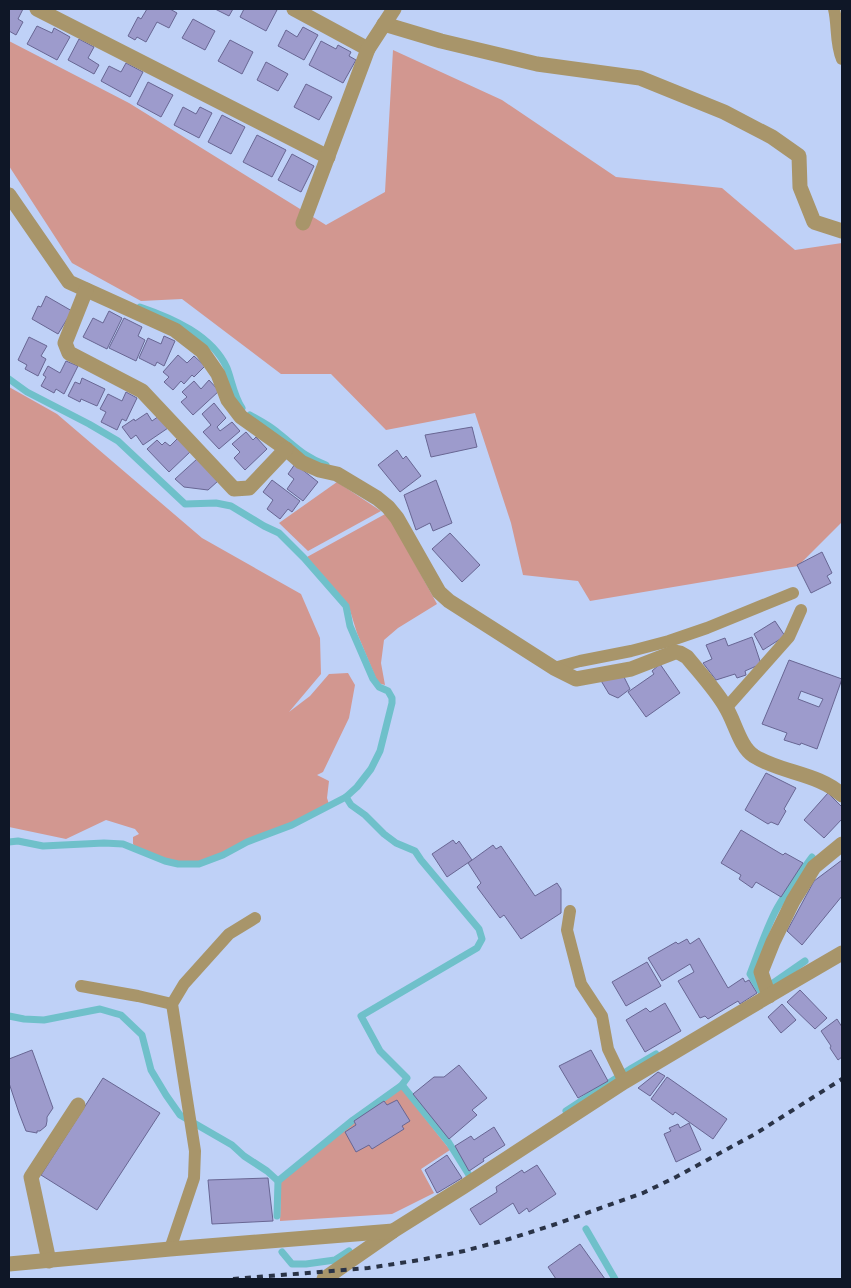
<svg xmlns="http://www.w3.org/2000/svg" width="851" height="1288" font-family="Figtree,sans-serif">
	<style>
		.green { fill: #d29790 }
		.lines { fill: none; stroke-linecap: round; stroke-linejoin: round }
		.stream { stroke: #6fc0ca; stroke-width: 7 }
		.building { fill: #9d9bcc; stroke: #686693; fill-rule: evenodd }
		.service { stroke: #a8956a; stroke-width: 12 }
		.minor { stroke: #a8956a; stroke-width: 15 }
		.tertiary { stroke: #a8956a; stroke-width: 15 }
		.rail { stroke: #2a3347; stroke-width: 4; stroke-dasharray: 6 6; stroke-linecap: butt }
	</style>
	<rect width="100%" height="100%" fill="#bfd1f7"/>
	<g class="green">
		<path d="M 9,41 L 129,103 L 326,225 L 385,192 L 393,50 L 502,100 L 616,177 L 722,188 L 795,250 L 842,243 L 842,522 L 798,566 L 590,601 L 578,581 L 523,575 L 511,523 L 475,413 L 386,430 L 331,374 L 281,374 L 182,299 L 141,301 L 72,263 L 9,166 Z"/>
		<path d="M 9,387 L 57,414 L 202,538 L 301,594 L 320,638 L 321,674 L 289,712 L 310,696 L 329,674 L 348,673 L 355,685 L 349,718 L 323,772 L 317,775 L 329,781 L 327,798 L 329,804 L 290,825 L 246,841 L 222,854 L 199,863 L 178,863 L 166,860 L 136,848 L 133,844 L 133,837 L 139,834 L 135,829 L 106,820 L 66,839 L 9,827 Z"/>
		<path d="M 337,482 L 381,511 L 308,551 L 279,523 Z"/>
		<path d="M 387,513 L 437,604 L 398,628 L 384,640 L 381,663 L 385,685 L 378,683 L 357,633 L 348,604 L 307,557 Z"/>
		<path d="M 401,1088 L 450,1150 L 421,1169 L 434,1193 L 392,1214 L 280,1221 L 281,1182 L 353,1121 Z"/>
	</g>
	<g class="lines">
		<g class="stream">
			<path d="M 140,307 C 172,318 212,335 227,368 C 232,381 234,396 242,408"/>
			<path d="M 9,379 L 27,392 L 89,424 L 118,441 L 185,504 L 216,503 L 231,506 L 264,526 L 279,533 L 304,558 L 346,606 L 350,626 L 373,679 L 379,687 L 388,691 L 392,698 L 392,703 L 380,751 L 371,769 L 357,787 L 346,797 L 292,825 L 247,842 L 223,855 L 199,864 L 178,864 L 165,861 L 123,844 L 104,843 L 43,846 L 18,841 L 9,842"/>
			<path d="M 250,415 C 259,420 269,425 277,432 C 295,446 304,457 326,465"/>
			<path d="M 766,988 L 805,961"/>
			<path d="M 761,992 L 750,974 C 758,953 765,932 775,912 C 785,893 799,875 812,857"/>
			<path d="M 9,1016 L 24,1019 L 44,1020 L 100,1009 L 121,1015 L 142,1035 L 151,1070 L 166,1095 L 180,1115 L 232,1145 L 244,1156 L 267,1171 L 278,1181"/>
			<path d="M 402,1085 L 449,1143 L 469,1175"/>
			<path d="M 566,1111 L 632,1068 L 656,1054"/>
			<path d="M 277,1216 L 278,1181 L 353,1120 L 402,1085 L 407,1078 L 380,1051 L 361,1016 L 477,948 L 482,939 L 479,929 L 421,860 L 415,851 L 396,843 L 384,834 L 365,815 L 351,805 L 346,797"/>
			<path d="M 586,1229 L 615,1279"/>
			<path d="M 282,1252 L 292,1264 L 306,1264 L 335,1260 L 349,1251"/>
		</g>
	</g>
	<g class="building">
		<path d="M 9,9 L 23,9 L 18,19 L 23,22 L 16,35 L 9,31 Z"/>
		<path d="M 147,9 L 170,9 L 177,13 L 169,28 L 157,22 L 146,42 L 137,37 L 135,40 L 128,36 L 138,17 L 141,19 Z"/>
		<path d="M 215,9 L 233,9 L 229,16 Z"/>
		<path d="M 244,9 L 274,9 L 277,10 L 266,31 L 240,17 Z"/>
		<path d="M 193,19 L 215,31 L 205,50 L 182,38 Z"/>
		<path d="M 37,26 L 52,33 L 54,28 L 70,37 L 57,60 L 27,44 Z"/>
		<path d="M 303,27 L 318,35 L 304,60 L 278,46 L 286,30 L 297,37 Z"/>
		<path d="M 79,39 L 94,47 L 88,58 L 99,65 L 94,74 L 68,60 Z"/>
		<path d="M 230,40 L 253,52 L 242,74 L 218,61 Z"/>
		<path d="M 321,41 L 336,49 L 338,45 L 351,52 L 349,56 L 356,60 L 343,83 L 309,65 Z"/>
		<path d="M 266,62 L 288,74 L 278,91 L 257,80 Z"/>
		<path d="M 126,63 L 143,72 L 130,97 L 101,81 L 109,66 L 121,72 Z"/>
		<path d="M 148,82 L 173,95 L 161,117 L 137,104 Z"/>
		<path d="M 306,84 L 332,97 L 319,120 L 294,107 Z"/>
		<path d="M 183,107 L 196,114 L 200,107 L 212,113 L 199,138 L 174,125 Z"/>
		<path d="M 222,115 L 245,127 L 231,154 L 208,142 Z"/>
		<path d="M 257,135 L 286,150 L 272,177 L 243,162 Z"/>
		<path d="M 292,154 L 314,166 L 301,192 L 278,180 Z"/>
		<path d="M 46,296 L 72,311 L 58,334 L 32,319 L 38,306 L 41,307 Z"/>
		<path d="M 109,311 L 122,318 L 107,349 L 83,337 L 93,318 L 103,323 Z"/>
		<path d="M 124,318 L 142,327 L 138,336 L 145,340 L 136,361 L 109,348 Z"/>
		<path d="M 164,336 L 175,341 L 164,366 L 157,362 L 155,366 L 139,358 L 148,338 L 161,344 Z"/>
		<path d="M 29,337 L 47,346 L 41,356 L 46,359 L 38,376 L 25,369 L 27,365 L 18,360 Z"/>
		<path d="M 178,355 L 187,363 L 194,356 L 205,366 L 194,377 L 192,375 L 184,384 L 181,381 L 173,390 L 164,382 L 169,377 L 163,372 Z"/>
		<path d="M 66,361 L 78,366 L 64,394 L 56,389 L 54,393 L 41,386 L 46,377 L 43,375 L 48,366 L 60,373 Z"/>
		<path d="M 82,378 L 105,389 L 97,406 L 81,399 L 80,402 L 68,396 L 75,382 L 80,384 Z"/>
		<path d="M 209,380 L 219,391 L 193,415 L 181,402 L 187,397 L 182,392 L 194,381 L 201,389 Z"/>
		<path d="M 126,392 L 137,398 L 126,421 L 122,419 L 117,430 L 101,422 L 106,412 L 100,409 L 108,394 L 122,401 Z"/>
		<path d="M 214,403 L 226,418 L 217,427 L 220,431 L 232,422 L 240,431 L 219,449 L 203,432 L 211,425 L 202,414 Z"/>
		<path d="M 147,413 L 152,421 L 159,416 L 168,428 L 143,445 L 136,435 L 131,439 L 122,427 L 134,419 L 135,421 Z"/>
		<path d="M 472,427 L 477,447 L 431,457 L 425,435 Z"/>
		<path d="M 246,432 L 253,440 L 256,437 L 267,449 L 245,470 L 234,458 L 240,452 L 232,444 Z"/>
		<path d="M 178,438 L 191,451 L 169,472 L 147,449 L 157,440 L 162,445 L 165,442 L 170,446 Z"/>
		<path d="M 397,450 L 403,459 L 406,456 L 421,476 L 400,492 L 378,465 Z"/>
		<path d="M 197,459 L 218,481 L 208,490 L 184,487 L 175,479 Z"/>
		<path d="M 295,464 L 318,482 L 303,501 L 287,489 L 294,479 L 288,474 Z"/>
		<path d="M 272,480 L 300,501 L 292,512 L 288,509 L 280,519 L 267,509 L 273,500 L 263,492 Z"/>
		<path d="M 436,480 L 452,523 L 433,531 L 430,523 L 416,530 L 404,495 Z"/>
		<path d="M 450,533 L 480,565 L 462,582 L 432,549 Z"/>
		<path d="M 822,552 L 832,573 L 827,576 L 831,583 L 811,593 L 797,565 Z"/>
		<path d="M 775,621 L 785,636 L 763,650 L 754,634 Z"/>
		<path d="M 752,637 L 761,664 L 745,671 L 746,675 L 737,678 L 735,674 L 716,680 L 703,663 L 712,659 L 706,645 L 725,638 L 728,646 Z"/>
		<path d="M 789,660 L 842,679 L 817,749 L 801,743 L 800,745 L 784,740 L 787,733 L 762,724 ZM 801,691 L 823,699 L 819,707 L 798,699 Z"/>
		<path d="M 660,664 L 680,693 L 646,717 L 628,692 L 654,674 L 652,671 Z"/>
		<path d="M 623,675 L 630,689 L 618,698 L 609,694 L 600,679 Z"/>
		<path d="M 766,773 L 796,788 L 784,809 L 786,811 L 778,825 L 771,822 L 768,824 L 745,810 Z"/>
		<path d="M 828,793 L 842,807 L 842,819 L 824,838 L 804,820 Z"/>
		<path d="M 741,830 L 783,855 L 785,853 L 803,863 L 781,897 L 756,882 L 752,888 L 739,879 L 741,875 L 721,863 Z"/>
		<path d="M 453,840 L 456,844 L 459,841 L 472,860 L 447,877 L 432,854 Z"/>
		<path d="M 493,845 L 496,849 L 501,846 L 535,896 L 557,883 L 561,889 L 561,913 L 521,939 L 504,915 L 500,918 L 477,887 L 481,883 L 468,863 Z"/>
		<path d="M 842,860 L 842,896 L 802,945 L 787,931 L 814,881 Z"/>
		<path d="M 699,938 L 728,988 L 743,978 L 745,982 L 749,980 L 757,993 L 740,1004 L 738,1001 L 708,1019 L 705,1016 L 700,1018 L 678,981 L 694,972 L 690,964 L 662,981 L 648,958 L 676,942 L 678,944 L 687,939 L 690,944 Z"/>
		<path d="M 647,962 L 661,986 L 626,1006 L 612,982 Z"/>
		<path d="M 800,990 L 827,1018 L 815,1029 L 787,1002 Z"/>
		<path d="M 665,1003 L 681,1031 L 645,1052 L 626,1020 L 646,1008 L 650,1012 Z"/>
		<path d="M 782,1004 L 796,1020 L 781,1033 L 768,1017 Z"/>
		<path d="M 837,1019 L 842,1027 L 842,1057 L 838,1060 L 830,1048 L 831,1046 L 821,1031 Z"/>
		<path d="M 32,1050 L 53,1108 L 47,1117 L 47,1121 L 46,1126 L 40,1131 L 37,1131 L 37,1133 L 26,1131 L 19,1113 L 9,1083 L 9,1059 Z"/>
		<path d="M 591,1050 L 608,1081 L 578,1098 L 559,1066 Z"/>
		<path d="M 459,1065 L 487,1098 L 472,1110 L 477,1115 L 449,1139 L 413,1094 L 434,1077 L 444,1077 Z"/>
		<path d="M 658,1072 L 665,1076 L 650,1096 L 638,1088 Z"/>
		<path d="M 667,1077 L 727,1119 L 713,1139 L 675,1112 L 673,1115 L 651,1099 Z"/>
		<path d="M 103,1078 L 160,1113 L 97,1210 L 41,1175 Z"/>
		<path d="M 397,1100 L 410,1121 L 402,1126 L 404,1129 L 372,1149 L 369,1145 L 356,1152 L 345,1132 L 356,1125 L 354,1121 L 384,1101 L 387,1105 Z"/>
		<path d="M 689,1123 L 701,1150 L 676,1162 L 664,1134 L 671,1131 L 669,1128 L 678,1124 L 680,1128 Z"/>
		<path d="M 494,1127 L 505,1145 L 483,1159 L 484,1161 L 469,1171 L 455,1146 L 471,1136 L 474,1140 Z"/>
		<path d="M 447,1155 L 462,1178 L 437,1193 L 425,1170 Z"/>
		<path d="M 537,1165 L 556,1194 L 529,1212 L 527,1208 L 519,1214 L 513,1203 L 480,1225 L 470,1209 L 497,1192 L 496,1187 L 522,1170 L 524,1173 Z"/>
		<path d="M 268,1178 L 273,1221 L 212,1224 L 208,1180 Z"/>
		<path d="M 580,1244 L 605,1279 L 556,1279 L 548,1267 Z"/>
	</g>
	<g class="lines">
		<g class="service">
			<path d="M 834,9 C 838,25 835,43 842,59"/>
			<path d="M 554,668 L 580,661 L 631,651 L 669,641 L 707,628 L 793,593"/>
			<path d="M 727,707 L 789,637 L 801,610"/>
			<path d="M 570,911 L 567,930 L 581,984 L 602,1016 L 608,1049 L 624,1082"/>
			<path d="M 81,986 L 138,996 L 172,1004"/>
			<path d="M 170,1249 L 194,1178 L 195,1151 L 172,1004 L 184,984 L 229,934 L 255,918"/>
		</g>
		<g class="minor">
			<path d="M 37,9 L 328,157"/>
			<path d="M 294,9 L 368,49"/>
			<path d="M 384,24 L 441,41 L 537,64 L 640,78 L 724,112 L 772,137 L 799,156 L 800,187 L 814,222 L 842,231"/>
			<path d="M 9,195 L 69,282 L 175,330 L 202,351 L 218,374 L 228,400 L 241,417 L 286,449 L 301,462 L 319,470 L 337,474 L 377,498 L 388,507 L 397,518 L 439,592 L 449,601 L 554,668 L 576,679 L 631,669 L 675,652 L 680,653 L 687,657 C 700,673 715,689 725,706 C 735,721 739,746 754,756 C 781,773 818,773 842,795"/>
			<path d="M 303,223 L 368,49 L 394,9"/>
			<path d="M 86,290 L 65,343 L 69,353 L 142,391 L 234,489 L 249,488 L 286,449"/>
			<path d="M 769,996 L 761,972 L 773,942 L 793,901 L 814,867 L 842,844"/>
			<path d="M 49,1261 L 31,1177 L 78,1105"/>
			<path d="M 324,1279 L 393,1231 L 463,1187 L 624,1082 L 787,985 L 842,953"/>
		</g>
		<path class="tertiary" d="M 9,1264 L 170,1249 L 393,1231"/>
		<path class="rail" d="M 233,1279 L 368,1268 L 420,1260 L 464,1251 L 509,1239 L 553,1225 L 643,1193 L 676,1177 L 755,1134 L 842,1079"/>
	</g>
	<rect width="851" height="1288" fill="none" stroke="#0f1727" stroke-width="20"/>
</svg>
